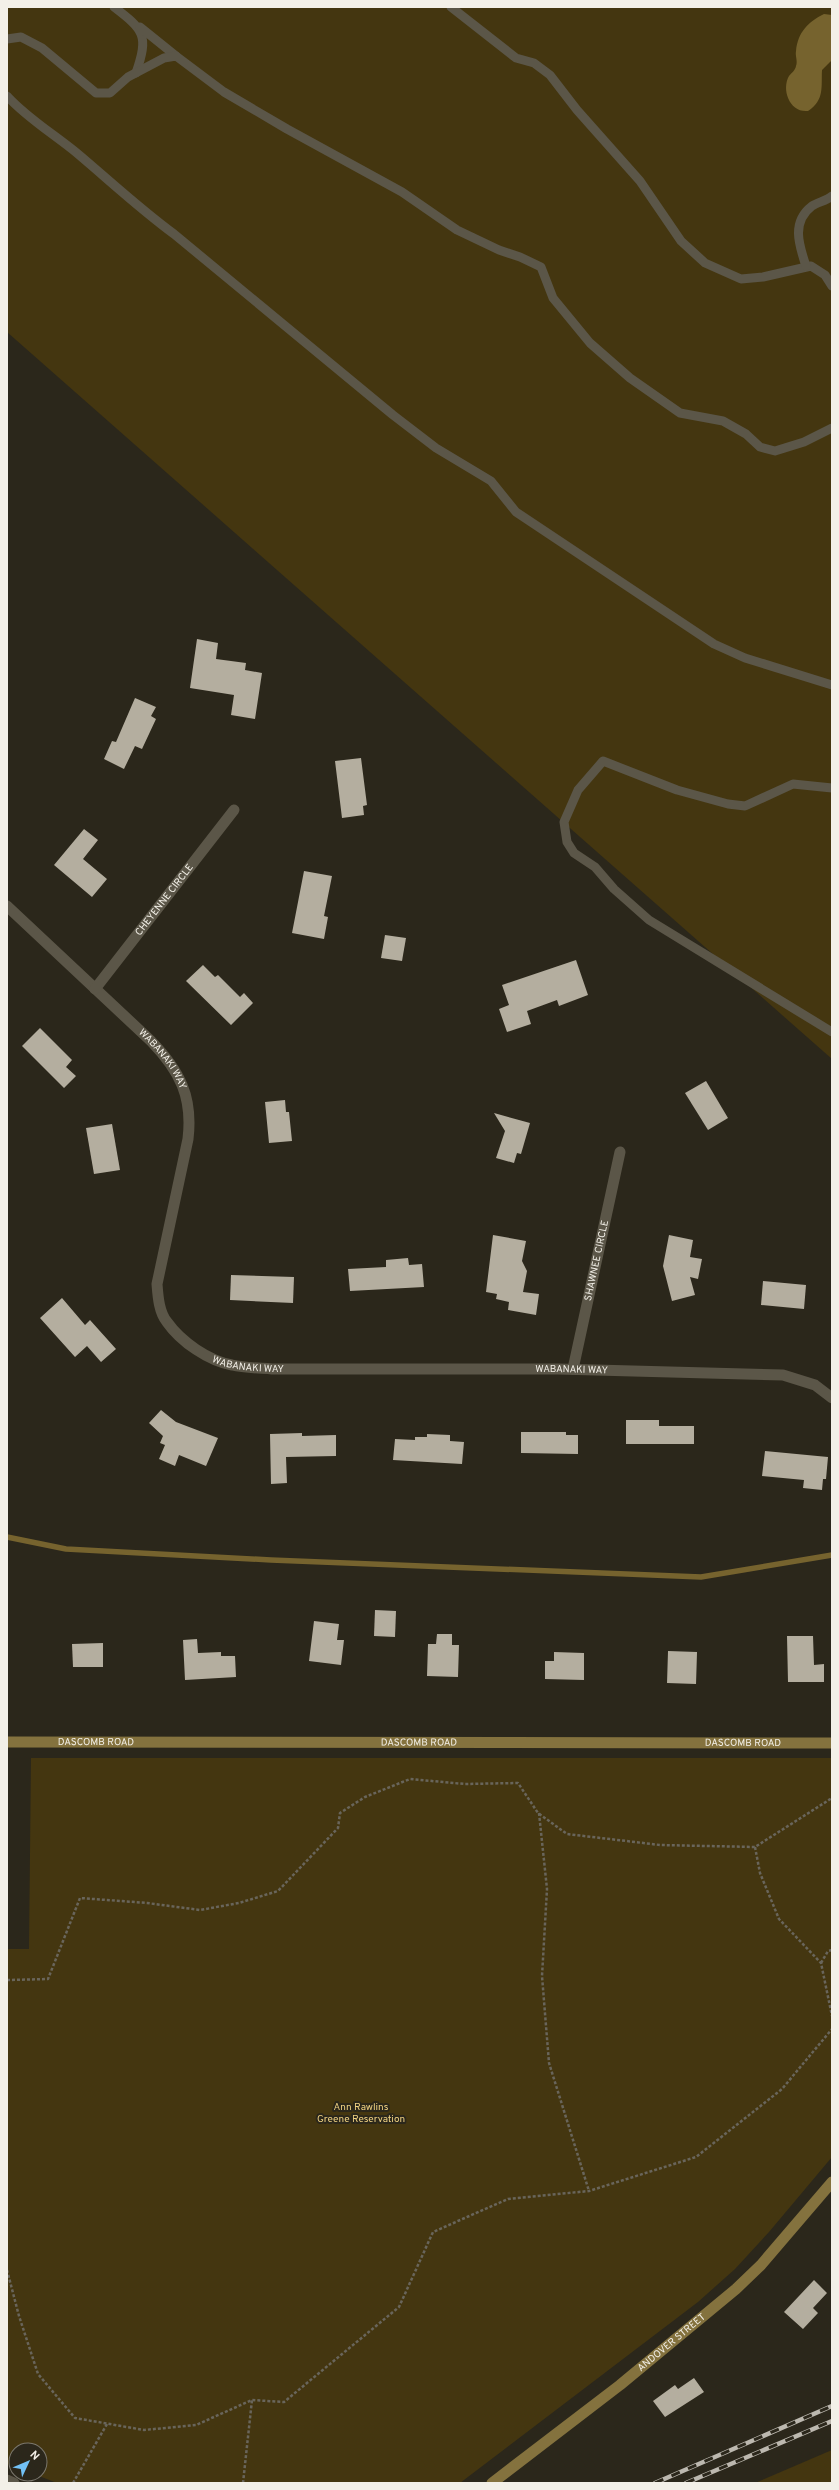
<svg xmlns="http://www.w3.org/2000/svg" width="839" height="2490" font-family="Overpass,sans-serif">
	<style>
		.green { fill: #443610 }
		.water { fill: #76632e }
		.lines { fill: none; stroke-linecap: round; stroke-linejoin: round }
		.stream { stroke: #76632e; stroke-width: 5.5 }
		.building { fill: #b4ae9f }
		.path { stroke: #69655b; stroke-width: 2.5; stroke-dasharray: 3 2; stroke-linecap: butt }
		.service { stroke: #5b5648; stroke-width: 9 }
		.minor { stroke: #5b5648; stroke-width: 11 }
		.secondary { stroke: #84723e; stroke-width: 11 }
		.rail-casing { stroke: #bcb8af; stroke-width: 4.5 }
		.rail { stroke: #2b271b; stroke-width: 3; stroke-dasharray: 9; stroke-linecap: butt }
		.labels { text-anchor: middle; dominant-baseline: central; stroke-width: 4; stroke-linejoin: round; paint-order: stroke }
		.street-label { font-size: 10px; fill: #f3f0e8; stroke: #2b271b }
		.park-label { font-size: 10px; fill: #f0d282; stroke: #2b271b }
	</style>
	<rect width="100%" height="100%" fill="#2b271b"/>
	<g class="green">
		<path d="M 7,7 L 832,7 L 832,1059 L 7,332 Z"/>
		<path d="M 31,1758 L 832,1758 L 832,2157 L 769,2232 L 735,2269 L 698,2302 L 460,2483 L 57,2483 L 34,2474 L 40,2474 L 40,2450 L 16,2450 L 16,2467 L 7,2464 L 7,1949 L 29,1949 Z"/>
		<path d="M 832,2450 L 832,2483 L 755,2483 Z"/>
	</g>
	<path class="water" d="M 824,14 L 832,15 L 832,60 L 822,70 C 821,86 825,100 808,111 C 790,113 781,90 789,76 C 792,72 795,71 796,66 C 798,61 795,56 796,51 C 798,32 808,22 824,14 Z"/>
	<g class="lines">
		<path class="stream" d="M 7,1537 L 66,1549 L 271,1560 L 701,1577 L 832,1555"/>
	</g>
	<g class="building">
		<path d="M 197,639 L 218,643 L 216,659 L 246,663 L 245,670 L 262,673 L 255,719 L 231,715 L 234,695 L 190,688 Z"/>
		<path d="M 135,698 L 156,707 L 151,716 L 156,719 L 142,749 L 135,746 L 124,769 L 104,759 L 112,741 L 116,742 Z"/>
		<path d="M 361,758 L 367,805 L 363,806 L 364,815 L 342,818 L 335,761 Z"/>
		<path d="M 84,829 L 98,840 L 83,859 L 107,879 L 92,897 L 54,865 Z"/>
		<path d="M 304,871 L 332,876 L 324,916 L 328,917 L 324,939 L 292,933 Z"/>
		<path d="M 385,935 L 406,938 L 402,961 L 381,958 Z"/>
		<path d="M 576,960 L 588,995 L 559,1006 L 557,1000 L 527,1011 L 531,1024 L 507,1032 L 499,1009 L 509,1005 L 502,985 Z"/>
		<path d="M 203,965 L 215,977 L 218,975 L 240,997 L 244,993 L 253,1003 L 231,1025 L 186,981 Z"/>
		<path d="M 40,1028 L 72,1060 L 66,1067 L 76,1076 L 64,1088 L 22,1046 Z"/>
		<path d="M 706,1081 L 728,1118 L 708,1130 L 685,1093 Z"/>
		<path d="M 285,1100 L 286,1112 L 289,1112 L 292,1141 L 269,1143 L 265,1102 Z"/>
		<path d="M 494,1113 L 530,1123 L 521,1154 L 517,1153 L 514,1163 L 496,1158 L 505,1131 Z"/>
		<path d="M 112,1124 L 120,1170 L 94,1174 L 86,1128 Z"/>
		<path d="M 493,1235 L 526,1241 L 522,1261 L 527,1271 L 523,1292 L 539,1294 L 536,1315 L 508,1310 L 509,1302 L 496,1299 L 497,1294 L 486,1292 Z"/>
		<path d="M 669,1235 L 693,1240 L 690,1257 L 702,1259 L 698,1279 L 690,1277 L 695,1295 L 672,1301 L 663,1266 Z"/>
		<path d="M 408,1258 L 409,1265 L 422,1264 L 424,1287 L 350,1291 L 348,1269 L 386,1267 L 386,1260 Z"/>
		<path d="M 231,1275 L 294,1277 L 293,1303 L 230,1300 Z"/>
		<path d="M 763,1281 L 806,1285 L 804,1309 L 761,1305 Z"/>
		<path d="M 62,1298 L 85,1325 L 90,1320 L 116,1349 L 101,1362 L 87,1346 L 75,1357 L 40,1318 Z"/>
		<path d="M 161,1410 L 176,1422 L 218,1438 L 206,1466 L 179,1455 L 175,1466 L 159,1459 L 165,1445 L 160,1443 L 163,1436 L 149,1423 Z"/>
		<path d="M 626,1420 L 659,1420 L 659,1426 L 694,1426 L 694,1444 L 626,1444 Z"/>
		<path d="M 521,1432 L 566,1432 L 566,1435 L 578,1435 L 578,1454 L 521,1453 Z"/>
		<path d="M 302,1433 L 302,1436 L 336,1435 L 336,1456 L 286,1457 L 287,1483 L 271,1484 L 270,1434 Z"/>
		<path d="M 427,1434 L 450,1435 L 450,1441 L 464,1442 L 462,1464 L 393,1460 L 395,1439 L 415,1440 L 415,1437 L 427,1437 Z"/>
		<path d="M 765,1451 L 828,1457 L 826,1479 L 823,1479 L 822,1490 L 803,1488 L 804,1480 L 762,1476 Z"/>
		<path d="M 375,1610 L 396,1611 L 395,1637 L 374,1636 Z"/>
		<path d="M 314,1621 L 339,1624 L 337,1640 L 344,1640 L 341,1665 L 309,1661 Z"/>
		<path d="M 437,1634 L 452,1634 L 452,1645 L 459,1645 L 458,1677 L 427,1676 L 428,1644 L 436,1644 Z"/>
		<path d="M 787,1636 L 813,1636 L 814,1665 L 824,1664 L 824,1682 L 788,1682 Z"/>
		<path d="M 197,1639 L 198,1653 L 221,1652 L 221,1656 L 235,1656 L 236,1677 L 185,1680 L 183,1640 Z"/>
		<path d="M 103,1643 L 103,1667 L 73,1667 L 72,1644 Z"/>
		<path d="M 668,1651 L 697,1652 L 696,1684 L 667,1683 Z"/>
		<path d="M 554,1652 L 584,1653 L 584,1680 L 545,1679 L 545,1661 L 554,1661 Z"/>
		<path d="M 814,2280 L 827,2293 L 813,2308 L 818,2313 L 803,2329 L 784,2312 Z"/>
		<path d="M 694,2378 L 704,2392 L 665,2417 L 653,2401 L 675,2385 L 678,2389 Z"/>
	</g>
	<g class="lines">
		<g class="path">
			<path d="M 539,1813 L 547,1889 L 542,1976 L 549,2063 L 589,2191"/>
			<path d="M 755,1847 L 760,1873 L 779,1919 L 821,1963 L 832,2016"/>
			<path d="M 821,1963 L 828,1951 L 832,1950"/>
			<path d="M 7,1980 L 48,1979 L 80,1898 L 147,1903 L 200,1910 L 239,1903 L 278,1891 L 338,1828 L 340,1813 L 365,1797 L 410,1779 L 465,1784 L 518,1783 L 538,1813 L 567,1834 L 660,1845 L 755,1847 L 832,1798"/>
			<path d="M 7,2270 L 19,2316 L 38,2374 L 75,2418 L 144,2430 L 196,2425 L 252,2400 L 284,2402 L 399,2307 L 433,2232 L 508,2199 L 589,2191 L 696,2157 L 782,2089 L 832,2029"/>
			<path d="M 73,2483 L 107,2424"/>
			<path d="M 243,2483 L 252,2400"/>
		</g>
		<g class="service">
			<path d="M 114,7 C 144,30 149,35 136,73"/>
			<path d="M 451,7 L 516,58 L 534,63 L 550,75 L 577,110 L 640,181 L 681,241 L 705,263 L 741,279 L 763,277 L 811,266 L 825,275 L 832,286"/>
			<path d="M 140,27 L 176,56"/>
			<path d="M 7,39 L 21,37 L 42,48 L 96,93 L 110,93 L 128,77 L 164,58 L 176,56 L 224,92 L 287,129 L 402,192 L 457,230 L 499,250 L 520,257 L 541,267 L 553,298 L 590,343 L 630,378 L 680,413 L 723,421 L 746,434 L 760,447 L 775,451 L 804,442 L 832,428"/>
			<path d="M 7,96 C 28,119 54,134 78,154 C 110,181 140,209 174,234 L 393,415 L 436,448 L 491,481 L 516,512 L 714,644 L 745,658 L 832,685"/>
			<path d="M 806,266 C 799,245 791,222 812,206 C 818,202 826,201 832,196"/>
			<path d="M 832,788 L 793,784 L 745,806 L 728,804 L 677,790 L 603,761 L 578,790 L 564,822 L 567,842 L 574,853 L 595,867 L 614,889 L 649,920 L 832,1032"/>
		</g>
		<g class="minor">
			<path id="s1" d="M 7,906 L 151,1041 C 180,1071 193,1097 188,1139 L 157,1284 C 158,1297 159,1312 167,1322 C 181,1342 209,1361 232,1365 C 245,1368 259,1368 272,1369 L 558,1369 L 783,1375 L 815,1385 L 832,1398"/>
			<path id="s2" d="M 95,989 L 234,810"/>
			<path id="s3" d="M 573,1369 L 620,1152"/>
			<path d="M 7,2480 L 14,2483"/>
		</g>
		<g class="secondary">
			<path id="s4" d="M 7,1742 L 832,1743"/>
			<path id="s5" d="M 492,2483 L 620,2385 L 736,2289 L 761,2265 L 832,2182"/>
		</g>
		<defs>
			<g id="rail">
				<path d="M 655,2483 L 832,2406"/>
				<path d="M 686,2483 L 832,2421"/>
			</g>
		</defs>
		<use href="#rail" class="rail-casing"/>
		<use href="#rail" class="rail"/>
	</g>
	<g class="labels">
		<g class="street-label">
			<text stroke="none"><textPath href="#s2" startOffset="113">CHEYENNE CIRCLE</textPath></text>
			<text stroke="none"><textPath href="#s1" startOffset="219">WABANAKI WAY</textPath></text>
			<text stroke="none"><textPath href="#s3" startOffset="111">SHAWNEE CIRCLE</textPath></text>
			<text stroke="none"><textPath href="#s1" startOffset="590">WABANAKI WAY</textPath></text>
			<text stroke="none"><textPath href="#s1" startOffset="914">WABANAKI WAY</textPath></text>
			<text stroke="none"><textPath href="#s4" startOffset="89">DASCOMB ROAD</textPath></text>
			<text stroke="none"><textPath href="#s4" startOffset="412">DASCOMB ROAD</textPath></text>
			<text stroke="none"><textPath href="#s4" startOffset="736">DASCOMB ROAD</textPath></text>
			<text stroke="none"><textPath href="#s5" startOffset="228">ANDOVER STREET</textPath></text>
		</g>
		<g class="park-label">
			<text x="361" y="2107">Ann Rawlins<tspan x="361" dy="12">Greene Reservation</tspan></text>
		</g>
	</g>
	<rect width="839" height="2490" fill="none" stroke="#f3f0e8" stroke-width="16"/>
	<g transform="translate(28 2462) rotate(46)"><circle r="19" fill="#2b271b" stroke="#7b776d"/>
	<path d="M0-3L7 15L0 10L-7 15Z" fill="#72c1f5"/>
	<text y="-6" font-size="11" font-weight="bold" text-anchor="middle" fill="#f3f0e8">N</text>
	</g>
</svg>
